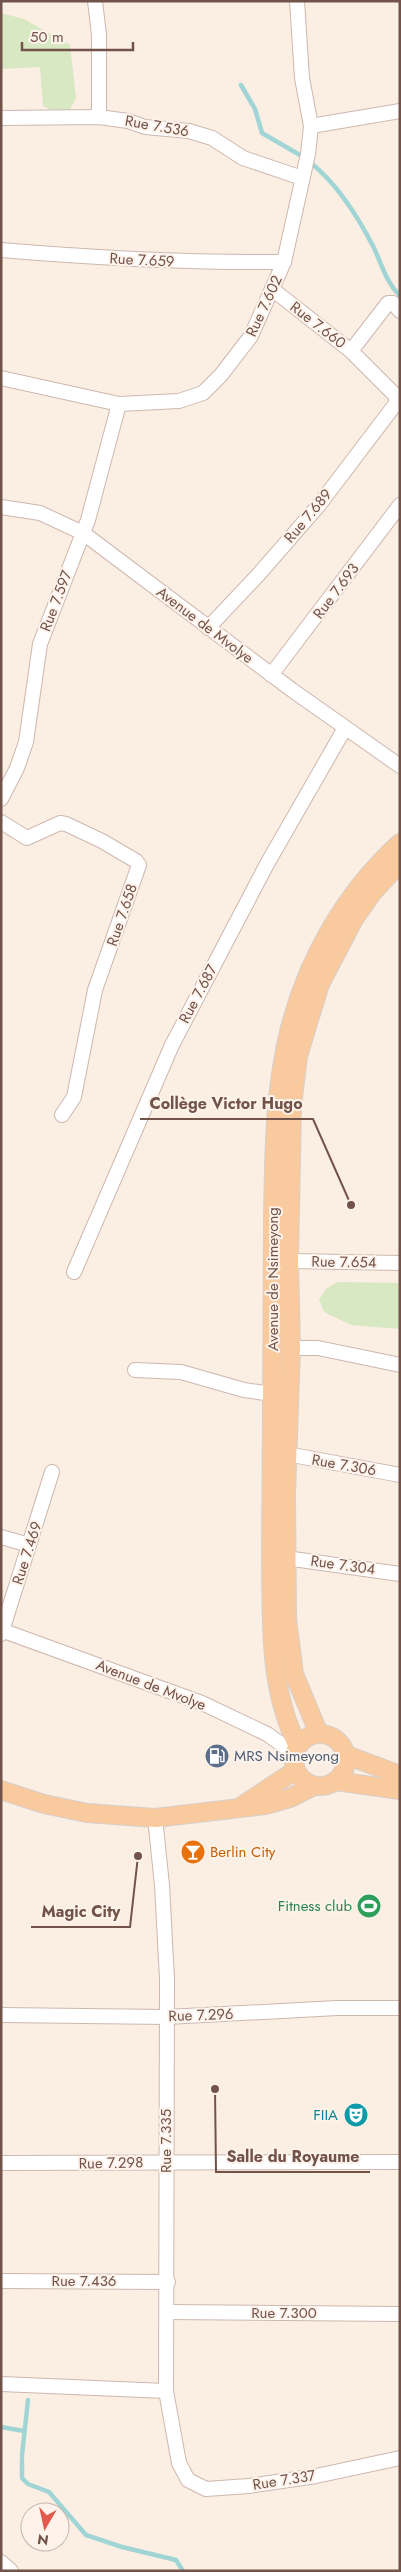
<svg xmlns="http://www.w3.org/2000/svg" width="401" height="2572" font-family="Jost,sans-serif">
	<style>
		.green { fill: #d7e8c3 }
		.lines { fill: none; stroke-linecap: round; stroke-linejoin: round }
		.stream { stroke: #a0d4d5; stroke-width: 4.5 }
		.minor-casing { stroke: #ceb7ae; stroke-width: 16 }
		.major-casing { stroke: #d8cfcc; stroke-width: 20 }
		.minor { stroke: #fff; stroke-width: 14 }
		.major { stroke: #f8ca9e; stroke-width: 18 }
		.labels { text-anchor: middle; dominant-baseline: central; stroke-width: 4; stroke-linejoin: round; paint-order: stroke }
		.street-label { font-size: 15px; fill: #72534a; stroke: #fef3ea }
		.service-label { font-size: 15px; fill: #4e5e75; stroke: #fef3ea; text-anchor: start }
		.food-label { font-size: 15px; fill: #c56008; stroke: #fef3ea; text-anchor: start }
		.leisure-label { font-size: 15px; fill: #27864d; stroke: #fef3ea; text-anchor: end }
		.culture-label { font-size: 15px; fill: #0d838f; stroke: #fef3ea; text-anchor: end }
		.leader { fill: none; stroke: #72534a; stroke-width: 2 }
		.callout-dot { fill: #72534a; stroke: #fef3ea; stroke-width: 2 }
		.callout-label { font-size: 16px; text-anchor: middle; font-weight: bold; fill: #72534a; stroke: #fef3ea; stroke-width: 4; stroke-linejoin: round; paint-order: stroke }
	</style>
	<rect width="100%" height="100%" fill="#fbefe4"/>
	<g class="green">
		<path d="M 1,13 L 24,19 L 70,45 L 76,98 L 69,111 L 53,111 L 43,106 L 40,67 L 1,69 Z"/>
		<path d="M 338,1282 L 400,1283 L 400,1329 L 351,1325 L 324,1312 L 319,1299 L 327,1288 Z"/>
	</g>
	<g class="lines">
		<g class="stream">
			<path d="M 241,85 L 255,109 L 262,133 L 305,158"/>
			<path d="M 311,163 C 337,184 358,217 373,246 C 382,264 385,281 400,296"/>
			<path d="M 1,2427 L 24,2431"/>
			<path d="M 22,2455 L 28,2400"/>
			<path d="M 22,2458 L 22,2478 L 28,2484 L 49,2492 L 86,2535 L 122,2547 L 176,2560 L 183,2571"/>
		</g>
		<defs>
			<g id="minor">
				<path d="M 95,1 L 99,35 L 99,117"/>
				<path d="M 1,118 L 99,117 L 128,121 L 145,127 L 189,131 L 212,138 L 243,158 L 302,178"/>
				<path d="M 311,126 L 400,111"/>
				<path d="M 1,250 C 96,258 189,263 284,262"/>
				<path d="M 272,289 L 351,351 L 388,303 L 393,303 L 400,311"/>
				<path d="M 351,351 L 395,395 L 397,401"/>
				<path d="M 1,378 L 119,404 L 179,401 L 203,393 L 221,375 L 251,336 L 284,262 L 308,154 L 311,126 L 302,78 L 297,1"/>
				<path d="M 1,507 L 40,513 L 83,533 L 292,690 L 400,766"/>
				<path d="M 208,628 L 259,574 L 319,505 L 400,398"/>
				<path d="M 271,675 L 400,505"/>
				<path d="M 1,799 L 17,768 L 26,742 L 40,644 L 88,520 L 119,404"/>
				<path d="M 1,822 L 27,838 L 60,823 L 66,824 L 102,841 L 136,861 L 139,865 L 95,990 L 74,1097 L 62,1115"/>
				<path d="M 289,1261 L 400,1263"/>
				<path d="M 74,1272 L 172,1045 L 267,864 L 345,728"/>
				<path d="M 291,1348 L 318,1348 L 400,1365"/>
				<path d="M 135,1370 L 181,1372 L 244,1390 L 272,1394"/>
				<path d="M 287,1454 L 400,1475"/>
				<path d="M 1,1537 L 29,1545"/>
				<path d="M 286,1558 L 400,1574"/>
				<path d="M 1,1630 L 202,1703 L 267,1734 L 295,1754"/>
				<path d="M 1,1634 L 52,1472"/>
				<path d="M 155,1818 L 162,1885 L 167,1979 L 166,2391 L 179,2463 L 188,2480 L 206,2489 L 249,2486 L 316,2476 L 400,2458"/>
				<path d="M 1,2015 L 167,2017 L 337,2008 L 400,2008"/>
				<path d="M 1,2163 L 400,2162"/>
				<path d="M 1,2281 L 168,2282"/>
				<path d="M 167,2312 L 400,2314"/>
				<path d="M 1,2384 L 166,2391"/>
				<path d="M 1,2562 L 11,2571"/>
			</g>
			<g id="major">
				<circle cx="320" cy="1760" r="26"/>
				<path d="M 319,1734 L 294,1674 L 287,1619 L 286,1494 L 291,1348 L 289,1261 L 292,1106 L 298,1056 L 320,984 L 354,919 L 373,892 L 400,863"/>
				<path d="M 298,1746 C 268,1688 272,1620 271,1556 C 271,1506 272,1455 272,1405 C 272,1343 273,1282 273,1220 C 274,1156 274,1091 290,1028 C 308,958 346,892 400,843"/>
				<path d="M 346,1755 L 400,1775"/>
				<path d="M 336,1781 L 400,1790"/>
				<path d="M 1,1790 L 44,1804 L 87,1813 L 155,1818 L 265,1805 L 290,1798 L 314,1786"/>
				<path d="M 240,1807 L 296,1770"/>
			</g>
		</defs>
		<use href="#minor" class="minor-casing"/>
		<use href="#major" class="major-casing"/>
		<use href="#minor" class="minor"/>
		<use href="#major" class="major"/>
	</g>
	<defs>
		<symbol id="fuel-disc" viewBox="-11 -11 22 22"><circle r="9.5" fill="#5c6f8a" stroke="#fef3ea"/><path d="M-5.5-6h7V0h2V4h1.3V-2.5L3-4.5l.8-.8L6-3V5H2.5V1h-1V6h-7ZM-4.2-4.7v3.2H.2V-4.7Z" fill="#fff"/></symbol>
		<symbol id="bar-disc" viewBox="-11 -11 22 22"><circle r="9.5" fill="#e8710a" stroke="#fef3ea"/><path d="M-6-5H6L.8 .8V4.5H3.5V6h-7V4.5H-.8V.8Z" fill="#fff"/></symbol>
		<symbol id="stadium-disc" viewBox="-11 -11 22 22"><circle r="9.5" fill="#2e9e5b" stroke="#fef3ea"/><path d="M0-5a6.5 5 0 1 0 0 10a6.5 5 0 1 0 0-10ZM-3.5-1.8h7v3.6h-7Z" fill="#fff"/></symbol>
		<symbol id="theatre-disc" viewBox="-11 -11 22 22"><circle r="9.5" fill="#0f9aa8" stroke="#fef3ea"/><path d="M-5-5.5Q0-4 5-5.5V0Q5 5 0 6Q-5 5-5 0ZM-3.3-2.5H-1v1.5H-3.3ZM1-2.5H3.3v1.5H1ZM-2.8 1Q0 5.5 2.8 1Z" fill="#fff"/></symbol>
	</defs>
	<g fill-rule="evenodd">
		<use href="#fuel-disc" x="203" y="1742" width="28" height="28"/>
		<use href="#bar-disc" x="179" y="1838" width="28" height="28"/>
		<use href="#stadium-disc" x="355" y="1892" width="28" height="28"/>
		<use href="#theatre-disc" x="342" y="2101" width="28" height="28"/>
	</g>
	<g class="labels">
		<g class="street-label">
			<text transform="translate(157 126) rotate(10)">Rue 7.536</text>
			<text transform="translate(142 260) rotate(3)">Rue 7.659</text>
			<text transform="translate(264 306) rotate(-65)">Rue 7.602</text>
			<text transform="translate(318 325) rotate(38)">Rue 7.660</text>
			<text transform="translate(308 516) rotate(-50)">Rue 7.689</text>
			<text transform="translate(336 591) rotate(-53)">Rue 7.693</text>
			<text transform="translate(56 601) rotate(-69)">Rue 7.597</text>
			<text transform="translate(205 625) rotate(37)">Avenue de Mvolye</text>
			<text transform="translate(122 915) rotate(-71)">Rue 7.658</text>
			<text transform="translate(198 994) rotate(-62)">Rue 7.687</text>
			<text transform="translate(344 1262) rotate(1)">Rue 7.654</text>
			<text transform="translate(273 1279) rotate(-90)">Avenue de Nsimeyong</text>
			<text transform="translate(344 1465) rotate(10)">Rue 7.306</text>
			<text transform="translate(27 1553) rotate(-72)">Rue 7.469</text>
			<text transform="translate(343 1565) rotate(8)">Rue 7.304</text>
			<text transform="translate(151 1685) rotate(21)">Avenue de Mvolye</text>
			<text transform="translate(201 2015) rotate(-2)">Rue 7.296</text>
			<text transform="translate(166 2141) rotate(-90)">Rue 7.335</text>
			<text transform="translate(111 2163) rotate(-1)">Rue 7.298</text>
			<text x="84" y="2281">Rue 7.436</text>
			<text x="284" y="2313">Rue 7.300</text>
			<text transform="translate(284 2480) rotate(-9)">Rue 7.337</text>
		</g>
		<g class="service-label">
			<text x="234" y="1756">MRS Nsimeyong</text>
		</g>
		<g class="food-label">
			<text x="210" y="1852">Berlin City</text>
		</g>
		<g class="leisure-label">
			<text x="352" y="1906">Fitness club</text>
		</g>
		<g class="culture-label">
			<text x="338" y="2115">FIIA</text>
		</g>
	</g>
	<path class="leader" d="M351 1205L313 1119H140M138 1856L130 1927H31M215 2089L216 2172H370"/>
	<g class="callout-dot">
		<circle cx="351" cy="1205" r="5"/>
		<circle cx="138" cy="1856" r="5"/>
		<circle cx="215" cy="2089" r="5"/>
	</g>
	<g class="callout-label">
		<text x="226" y="1109">Collège Victor Hugo</text>
		<text x="81" y="1917">Magic City</text>
		<text x="293" y="2162">Salle du Royaume</text>
	</g>
	<rect width="401" height="2572" fill="none" stroke="#72534a" stroke-width="5"/>
	<g transform="translate(45 2527) rotate(189)"><circle r="24" fill="#fef3ea" stroke="#c6b3aa"/>
	<path d="M0-4L9 19L0 12L-9 19Z" fill="#e15a4d"/>
	<text y="-8" font-size="14" font-weight="bold" text-anchor="middle" fill="#72534a">N</text>
	</g>
	<path d="M22 42v8h111v-8" fill="none" stroke="#72534a" stroke-width="2.5"/>
	<text x="30" y="42" font-size="15" fill="#72534a" stroke="#fef3ea" stroke-width="4" paint-order="stroke">50 m</text>
</svg>
